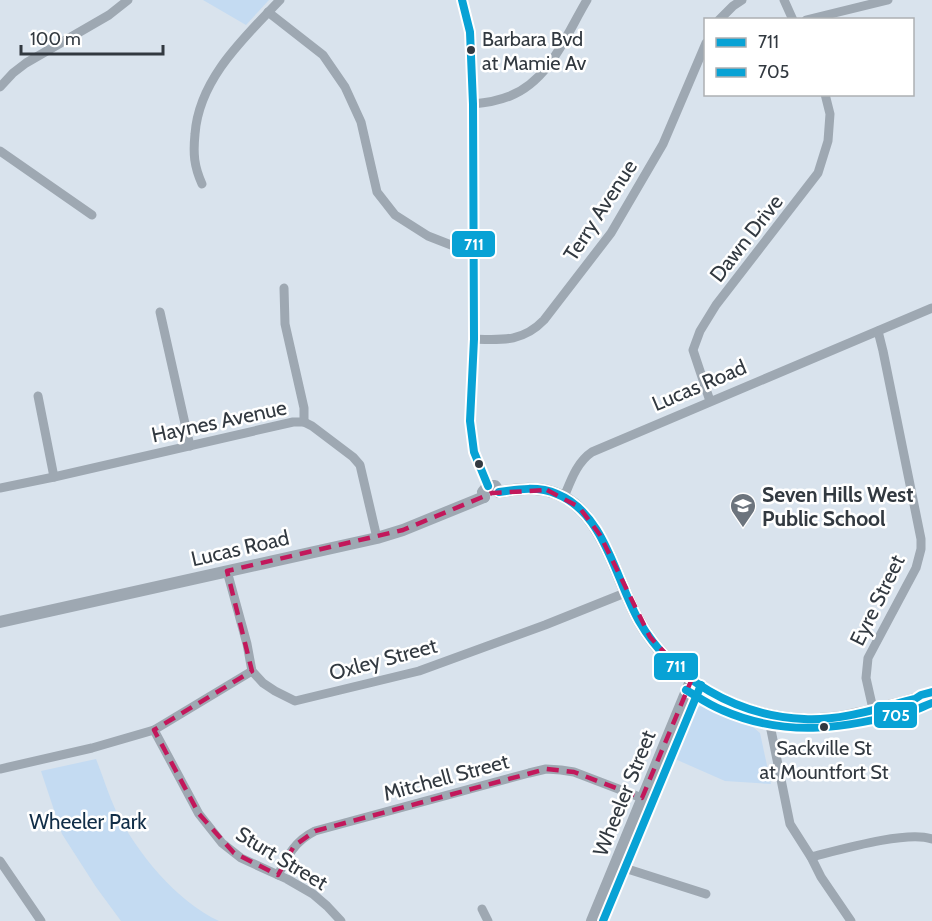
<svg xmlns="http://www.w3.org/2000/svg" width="932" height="921" font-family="Cabin,sans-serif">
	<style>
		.green { fill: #c4dbf2 }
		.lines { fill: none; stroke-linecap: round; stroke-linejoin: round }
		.minor { stroke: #9ea8b2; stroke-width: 9 }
		.tertiary { stroke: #9ea8b2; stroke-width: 12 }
		.bus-1-casing { stroke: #fff; stroke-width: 12 }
		.bus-2-casing { stroke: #fff; stroke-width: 12 }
		.bus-1 { stroke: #08a2d5; stroke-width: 8 }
		.bus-2 { stroke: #08a2d5; stroke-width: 8 }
		.marked { fill: none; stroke: #c2185b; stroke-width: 4.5; stroke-dasharray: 12 8; stroke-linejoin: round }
		.bus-dot { fill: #323940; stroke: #fff; stroke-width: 2 }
		.labels { text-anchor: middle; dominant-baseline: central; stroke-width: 5; stroke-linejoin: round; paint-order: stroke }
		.bus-label { font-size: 20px; fill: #323940; stroke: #fff; text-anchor: start }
		.street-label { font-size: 21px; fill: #323940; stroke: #fff }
		.poi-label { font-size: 21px; font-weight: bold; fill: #323940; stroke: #fff; text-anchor: start }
		.park-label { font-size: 21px; fill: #112e48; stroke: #fff }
		.line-badge { stroke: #fff; stroke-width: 2 }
		.badge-label { font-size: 16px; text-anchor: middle; font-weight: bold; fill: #fff }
	</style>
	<rect width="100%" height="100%" fill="#d9e3ed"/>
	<g class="green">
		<path d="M 203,0 L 269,0 L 246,25 Z"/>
		<path d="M 701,706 L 726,718 L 753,727 L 760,733 L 771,784 L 725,781 L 675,759 L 697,708 Z"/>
		<path d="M 96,759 C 103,776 108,794 116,811 C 137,853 176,901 219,921 L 121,921 L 96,887 L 62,834 L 41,771 Z"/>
	</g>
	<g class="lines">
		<g class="minor">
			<path d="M 462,0 L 470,32 L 473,104 L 474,339 L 470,421 L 474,452 L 478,464 L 488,486"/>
			<path d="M 784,0 L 793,20"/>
			<path d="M 268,12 L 323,55 L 345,87 L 361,122 L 377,192 L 395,215 L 428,236 L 474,254"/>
			<path d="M 719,20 L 733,6 L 742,0"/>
			<path d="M 806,20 L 888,0"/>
			<path d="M 0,87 L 13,73 L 26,63 L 109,15 L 128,0"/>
			<path d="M 473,104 C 486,103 498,101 510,96 C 550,80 566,35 587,0"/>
			<path d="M 0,151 L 92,215"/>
			<path d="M 202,184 C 194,166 193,154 195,134 C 199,79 244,38 280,0"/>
			<path d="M 284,288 L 285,324 L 304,408 L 304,422"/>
			<path d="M 160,312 L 190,446"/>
			<path d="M 474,339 C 502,340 523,342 544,320 L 611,233 L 663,144 L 706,43"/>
			<path d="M 38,396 L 54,477"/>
			<path d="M 710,401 L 693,350 L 700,331 L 716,305 L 818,173 L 828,141 L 830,114 L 825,94"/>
			<path d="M 0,488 L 54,477 L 293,422 L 304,422 L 312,426 L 353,457 L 360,465 L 377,538"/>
			<path d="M 564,497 C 571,480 577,462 592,452 L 932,308"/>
			<path d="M 227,571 L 247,644 L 252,671 L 263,683 L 275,691 L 295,701 L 419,671 L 545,625 L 625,593"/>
			<path d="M 873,709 L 866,678 L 868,658 L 916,568 L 921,549 L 921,539 L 883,351 L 878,331"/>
			<path d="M 772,715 L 771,730 L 790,824 L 811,857 L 821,877 L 851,921"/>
			<path d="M 154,730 L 199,814 L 222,843 L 241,858 L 287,879 L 313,894 L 327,906 L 341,921"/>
			<path d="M 0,769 L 92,748 L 154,730 L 252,671"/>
			<path d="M 811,857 C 839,850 907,830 932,839"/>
			<path d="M 0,861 L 41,921"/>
			<path d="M 615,865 L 706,894"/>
			<path d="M 278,875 C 288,855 295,841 315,831 L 529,773 L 546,769 L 561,770 L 574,772 L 642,798"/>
			<path d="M 482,909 L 488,921"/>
		</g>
		<g class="tertiary">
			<path d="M 499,492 C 511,490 523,488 535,489 C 600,492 613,575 639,621 C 673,680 735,716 803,719 C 841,721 879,708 915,699 L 922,700 L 932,698"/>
			<path d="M 484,497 L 483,492 L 488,486 L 495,486 L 499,492"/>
			<path d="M 0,622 L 377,538 L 403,530 L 484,497"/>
			<path d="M 592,921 L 691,681"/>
		</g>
		<defs>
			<g id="bus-1">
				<path d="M 462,0 L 470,32 L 473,104 L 474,339 L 470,421 L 474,452 L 488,486"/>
				<path d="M 499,492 C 518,489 539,486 557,494 C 605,513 616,581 639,621 C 673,680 737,716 804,719 C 842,721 879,708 915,699 L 921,695 L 932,692"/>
			</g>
			<g id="bus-2">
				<path d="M 686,690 C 698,697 709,705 722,710 C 788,739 848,728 915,710 C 921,708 926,705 932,703"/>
				<path d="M 603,921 L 701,685"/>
			</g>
		</defs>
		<use href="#bus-1" class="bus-1-casing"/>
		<use href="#bus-2" class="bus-2-casing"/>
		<use href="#bus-1" class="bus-1"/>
		<use href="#bus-2" class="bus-2"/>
	</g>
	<path class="marked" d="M 547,490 L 579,507 L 600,535 L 650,637 L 691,681 L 642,798 L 574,772 L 546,769 L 315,831 L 294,846 L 278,875 L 234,853 L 199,814 L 154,730 L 252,671 L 227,571 L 403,530 L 492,493 Z"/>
	<defs>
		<symbol id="school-pin" viewBox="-11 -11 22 30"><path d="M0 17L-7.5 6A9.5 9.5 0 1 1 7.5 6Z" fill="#6c747d" stroke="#fff"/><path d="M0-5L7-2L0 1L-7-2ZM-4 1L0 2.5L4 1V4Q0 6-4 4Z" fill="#fff"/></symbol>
	</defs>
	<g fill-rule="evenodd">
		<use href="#school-pin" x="728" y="491" width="30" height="40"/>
	</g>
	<g class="bus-dot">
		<circle cx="471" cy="50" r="5"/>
		<circle cx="479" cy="464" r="5"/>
		<circle cx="824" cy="727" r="5"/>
	</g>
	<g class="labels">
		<g class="bus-label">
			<text x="482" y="39">Barbara Bvd<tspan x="482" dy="24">at Mamie Av</tspan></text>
			<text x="824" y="748" text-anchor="middle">Sackville St<tspan x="824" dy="24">at Mountfort St</tspan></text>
		</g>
		<g class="street-label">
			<text transform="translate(600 210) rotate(-57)">Terry Avenue</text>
			<text transform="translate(746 238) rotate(-52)">Dawn Drive</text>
			<text transform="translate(699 385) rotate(-23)">Lucas Road</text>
			<text transform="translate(219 421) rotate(-12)">Haynes Avenue</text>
			<text transform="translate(240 548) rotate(-13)">Lucas Road</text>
			<text transform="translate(877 600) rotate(-64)">Eyre Street</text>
			<text transform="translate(383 659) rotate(-15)">Oxley Street</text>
			<text transform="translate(446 777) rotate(-15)">Mitchell Street</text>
			<text transform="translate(624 793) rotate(-68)">Wheeler Street</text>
			<text transform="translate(282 858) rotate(31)">Sturt Street</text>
		</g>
		<g class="poi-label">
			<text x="762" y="494">Seven Hills West<tspan x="762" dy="24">Public School</tspan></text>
		</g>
		<g class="park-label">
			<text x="88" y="821">Wheeler Park</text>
		</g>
	</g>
	<g class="line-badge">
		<rect x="451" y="230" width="45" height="28" rx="6" fill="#08a2d5"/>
		<rect x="653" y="652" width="46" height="29" rx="6" fill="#08a2d5"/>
		<rect x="873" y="701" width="45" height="28" rx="6" fill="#08a2d5"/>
	</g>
	<g class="badge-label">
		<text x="474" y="250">711</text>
		<text x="676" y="672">711</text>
		<text x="896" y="721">705</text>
	</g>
	<rect x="704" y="18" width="210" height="78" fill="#ffffff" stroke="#adb0b3" stroke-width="1.5"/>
	<rect x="716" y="38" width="30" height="9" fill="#08a2d5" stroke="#adb0b3" stroke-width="1.5"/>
	<text x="758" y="48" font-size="18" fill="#323940">711</text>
	<rect x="716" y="68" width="30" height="9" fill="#08a2d5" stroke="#adb0b3" stroke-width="1.5"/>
	<text x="758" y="78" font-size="18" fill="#323940">705</text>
	<path d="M21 45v9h142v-9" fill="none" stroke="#323940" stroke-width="3"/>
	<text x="30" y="45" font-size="18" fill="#323940" stroke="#ffffff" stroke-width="4.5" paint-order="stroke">100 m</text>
</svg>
